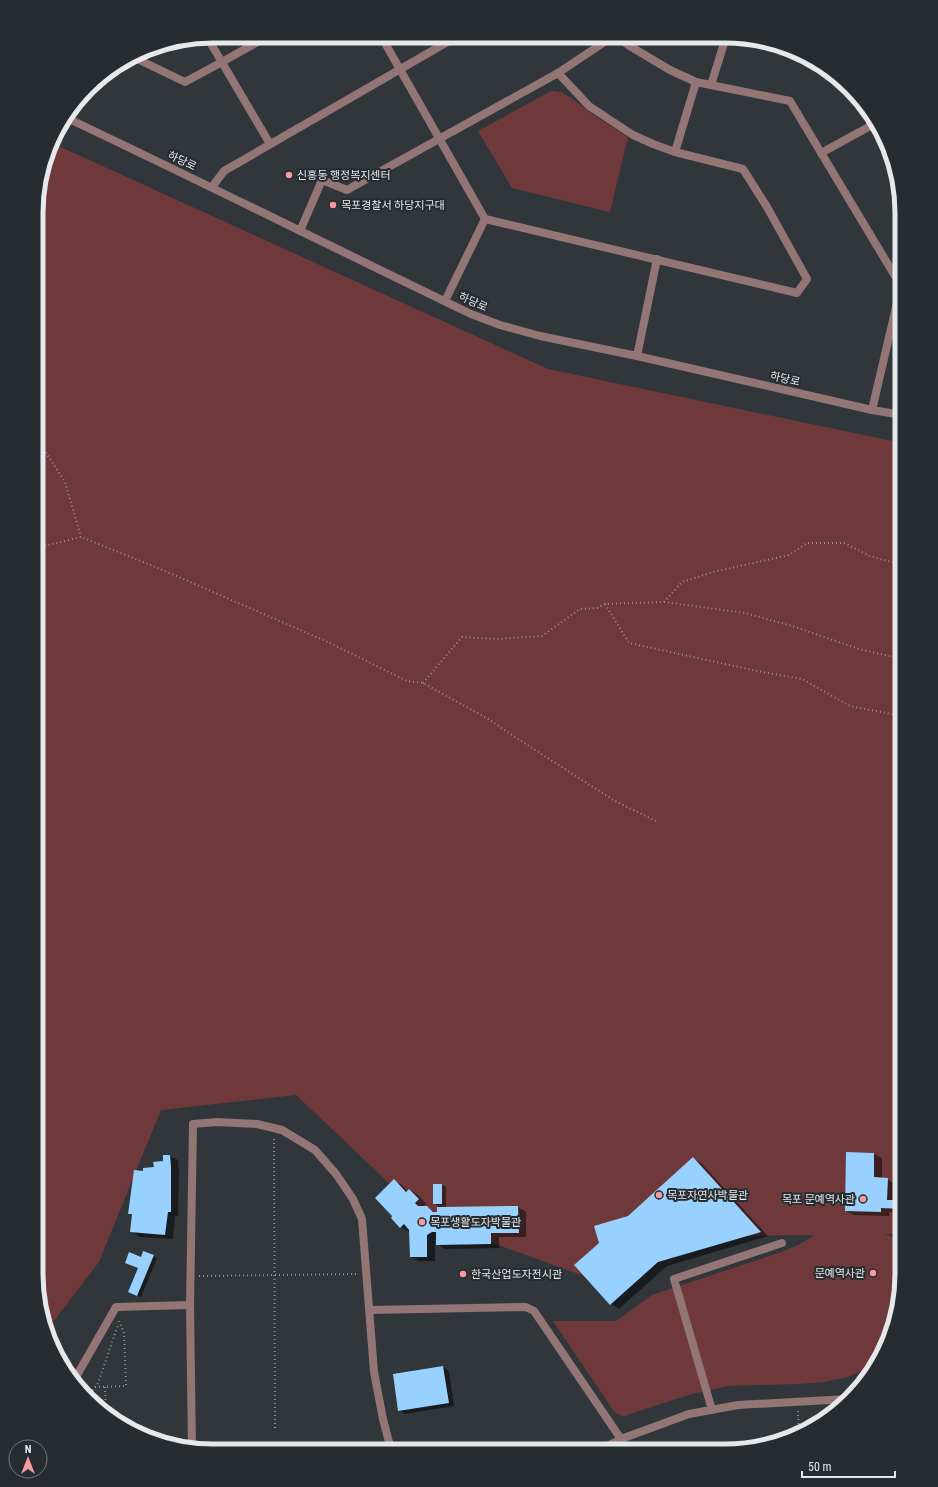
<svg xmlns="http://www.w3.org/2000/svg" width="938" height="1487" font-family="'Roboto Condensed','Noto Sans KR',sans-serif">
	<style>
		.green { fill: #6f393c }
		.shadow { fill: #0007 }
		.building { fill: #98d0fe }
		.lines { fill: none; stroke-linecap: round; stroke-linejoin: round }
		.path { stroke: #8e9396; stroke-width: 2; stroke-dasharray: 1 3; stroke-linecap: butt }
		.pedestrian { stroke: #947576; stroke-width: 8 }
		.minor { stroke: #947576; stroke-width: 8 }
		.tertiary { stroke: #947576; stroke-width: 8 }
		.poi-dot { fill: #f59b9e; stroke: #262c30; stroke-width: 1.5 }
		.labels { text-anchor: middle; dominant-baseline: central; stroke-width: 4; stroke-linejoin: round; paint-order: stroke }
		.street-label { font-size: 11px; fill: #e6e9ec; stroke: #262c30 }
		.poi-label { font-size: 11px; fill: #e6e9ec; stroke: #262c30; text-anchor: start }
		.rim { fill: none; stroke: #e6e9ec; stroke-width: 5 }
	</style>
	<rect width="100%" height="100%" fill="#30363a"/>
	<g class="green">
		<path d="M 551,91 L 561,92 L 571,98 L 598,118 L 628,137 L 610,212 L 512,188 L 478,131 Z"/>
		<path d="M 52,143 L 548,369 L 902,443 L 902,1234 L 885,1234 L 902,1241 L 902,1285 L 893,1331 L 874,1365 L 848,1377 L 824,1382 L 799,1384 L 728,1386 L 692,1394 L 624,1416 L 615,1413 L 553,1321 L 616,1321 L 652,1295 L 781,1252 L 796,1246 L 815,1235 L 686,1237 L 606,1284 L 427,1219 L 296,1095 L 161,1110 L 99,1262 L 47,1330 L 36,1274 L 37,190 Z"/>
	</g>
	<g class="shadow">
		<path d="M 847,1153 L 874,1154 L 882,1158 L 882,1179 L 887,1179 L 895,1184 L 895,1201 L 902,1201 L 902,1212 L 889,1212 L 889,1216 L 854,1215 L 846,1211 Z"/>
		<path d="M 170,1156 L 178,1160 L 179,1172 L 178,1216 L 175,1216 L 173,1239 L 140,1237 L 132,1232 L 133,1215 L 129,1213 L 144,1172 L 155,1168 Z"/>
		<path d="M 693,1158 L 701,1163 L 768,1236 L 667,1266 L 619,1309 L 611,1304 L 575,1265 Z"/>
		<path d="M 394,1181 L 402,1185 L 408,1192 L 410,1190 L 418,1195 L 426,1204 L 423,1207 L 427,1207 L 437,1213 L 438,1213 L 438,1206 L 434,1204 L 442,1185 L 446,1187 L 446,1207 L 518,1207 L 526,1212 L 526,1237 L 499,1237 L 499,1248 L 445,1249 L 437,1244 L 437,1238 L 435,1240 L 435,1261 L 419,1261 L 411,1257 L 410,1230 L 409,1232 L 401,1227 Z"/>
		<path d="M 153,1256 L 157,1258 L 141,1297 L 133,1294 L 139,1268 Z"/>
		<path d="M 443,1367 L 449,1371 L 454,1406 L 405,1414 L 399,1410 Z"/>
	</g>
	<g class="building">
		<path d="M 846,1152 L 874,1153 L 874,1177 L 888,1178 L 887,1200 L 902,1200 L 902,1209 L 881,1208 L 881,1212 L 845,1211 Z"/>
		<path d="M 163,1155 L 170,1155 L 171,1167 L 171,1212 L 168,1212 L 165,1235 L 130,1232 L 132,1214 L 128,1214 L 134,1170 L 143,1171 L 143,1168 L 154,1167 L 153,1162 L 163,1161 Z"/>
		<path d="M 693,1157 L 761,1232 L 658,1262 L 610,1305 L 574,1265 L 599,1243 L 594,1226 L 628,1216 Z"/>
		<path d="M 394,1179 L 406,1192 L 409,1189 L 419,1199 L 415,1203 L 418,1206 L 427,1206 L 433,1212 L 437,1212 L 437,1207 L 518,1206 L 519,1233 L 491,1233 L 491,1244 L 436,1245 L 436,1232 L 432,1232 L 427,1235 L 427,1257 L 410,1257 L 409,1230 L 404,1224 L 400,1228 L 391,1218 L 392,1216 L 375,1198 Z"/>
		<rect x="433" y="1184" width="9" height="20"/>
		<path d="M 143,1251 L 154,1255 L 137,1296 L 128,1292 L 138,1268 L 125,1263 L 129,1252 L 141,1257 Z"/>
		<path d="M 443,1366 L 449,1403 L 398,1411 L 393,1374 Z"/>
	</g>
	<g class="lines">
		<g class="path">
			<path d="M 37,439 L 65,482 L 81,537"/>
			<path d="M 37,548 L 81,537 L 158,568 L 330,643 L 407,681 L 423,683 L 490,720 L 518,739 L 615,801 L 658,822"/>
			<path d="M 664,602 L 682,582 L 713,572 L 789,555 L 807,543 L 844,543 L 870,556 L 902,565"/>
			<path d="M 605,604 L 629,643 L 757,671 L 802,679 L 850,706 L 902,716"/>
			<path d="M 423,683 L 462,637 L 497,639 L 542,636 L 580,609 L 597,608 L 605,604 L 664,602 L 745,613 L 792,626 L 859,649 L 902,659"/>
			<path d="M 274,1139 L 275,1428"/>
			<path d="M 199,1276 L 357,1274"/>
			<path d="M 95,1387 L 126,1386 L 124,1333 L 119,1321"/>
			<path d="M 105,1387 L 106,1414"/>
			<path d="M 88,1397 L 98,1383 L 118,1325"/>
			<path d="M 798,1411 L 799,1433"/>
		</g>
		<g class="pedestrian">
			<path d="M 711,85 L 726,37"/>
			<path d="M 712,1410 L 674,1279 L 782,1243"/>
		</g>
		<g class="minor">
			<path d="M 207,37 L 270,144"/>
			<path d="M 618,37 L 628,45 L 670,70 L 696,82 L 790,101 L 901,286"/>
			<path d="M 133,57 L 185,82 L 222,62 L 268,36"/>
			<path d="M 558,73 L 612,37"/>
			<path d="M 675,152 L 696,82"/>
			<path d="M 821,153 L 876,123"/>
			<path d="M 212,187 L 224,171 L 456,37"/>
			<path d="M 300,231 L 322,180 L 347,190 L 558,73 L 589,106 L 633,135 L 653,144 L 675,152 L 743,169 L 767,207 L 807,279 L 797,293 L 485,219 L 381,36"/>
			<path d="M 445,301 L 485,219"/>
			<path d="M 637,356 L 657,259"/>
			<path d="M 872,410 L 901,286 L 902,285"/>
			<path d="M 370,1310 L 526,1307 L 534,1311 L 621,1439"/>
			<path d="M 73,1382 L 116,1307 L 190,1305"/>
			<path d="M 192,1450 L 190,1305 L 193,1124 L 217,1122 L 257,1124 L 282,1130 L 315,1150 L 336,1174 L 353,1199 L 362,1219 L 374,1372 L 383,1419 L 391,1450"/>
		</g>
		<g class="tertiary">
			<path d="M 67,118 C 202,182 336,249 471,314 L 500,325 L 540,336 L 637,356 L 872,410 L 902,415"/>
			<path d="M 597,1451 L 621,1439 L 689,1414 L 738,1405 L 848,1399"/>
		</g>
	</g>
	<g class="poi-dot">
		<circle cx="289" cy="175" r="4"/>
		<circle cx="333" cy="205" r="4"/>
		<circle cx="659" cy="1195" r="4"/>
		<circle cx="863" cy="1199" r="4"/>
		<circle cx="422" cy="1222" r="4"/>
		<circle cx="873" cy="1273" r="4"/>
		<circle cx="463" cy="1274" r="4"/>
	</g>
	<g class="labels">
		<g class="street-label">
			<text transform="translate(182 161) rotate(25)">하당로</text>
			<text transform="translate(473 302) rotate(24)">하당로</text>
			<text transform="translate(785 379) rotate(13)">하당로</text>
		</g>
		<g class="poi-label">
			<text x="297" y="175">신흥동 행정복지센터</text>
			<text x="341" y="205">목포경찰서 하당지구대</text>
			<text x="667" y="1195">목포자연사박물관</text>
			<text x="855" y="1199" text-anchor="end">목포 문예역사관</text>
			<text x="430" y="1222">목포생활도자박물관</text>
			<text x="865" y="1273" text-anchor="end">문예역사관</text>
			<text x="471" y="1274">한국산업도자전시관</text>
		</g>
	</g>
	<path d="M0 0H938V1487H0ZM213 43H725A170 170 0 0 1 895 213V1274A170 170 0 0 1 725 1444H213A170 170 0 0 1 43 1274V213A170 170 0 0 1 213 43Z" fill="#262c30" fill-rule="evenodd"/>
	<path class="rim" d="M213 43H725A170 170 0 0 1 895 213V1274A170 170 0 0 1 725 1444H213A170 170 0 0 1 43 1274V213A170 170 0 0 1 213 43Z"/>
	<g transform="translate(28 1459)"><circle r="19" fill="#262c30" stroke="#73787b"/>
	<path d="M0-3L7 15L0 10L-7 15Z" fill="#f59b9e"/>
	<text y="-6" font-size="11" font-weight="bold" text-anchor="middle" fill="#e6e9ec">N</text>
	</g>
	<path d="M802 1471v6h93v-6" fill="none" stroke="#e6e9ec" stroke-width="2"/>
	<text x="808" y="1471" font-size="12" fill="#e6e9ec" stroke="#262c30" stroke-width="3" paint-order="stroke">50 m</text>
</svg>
